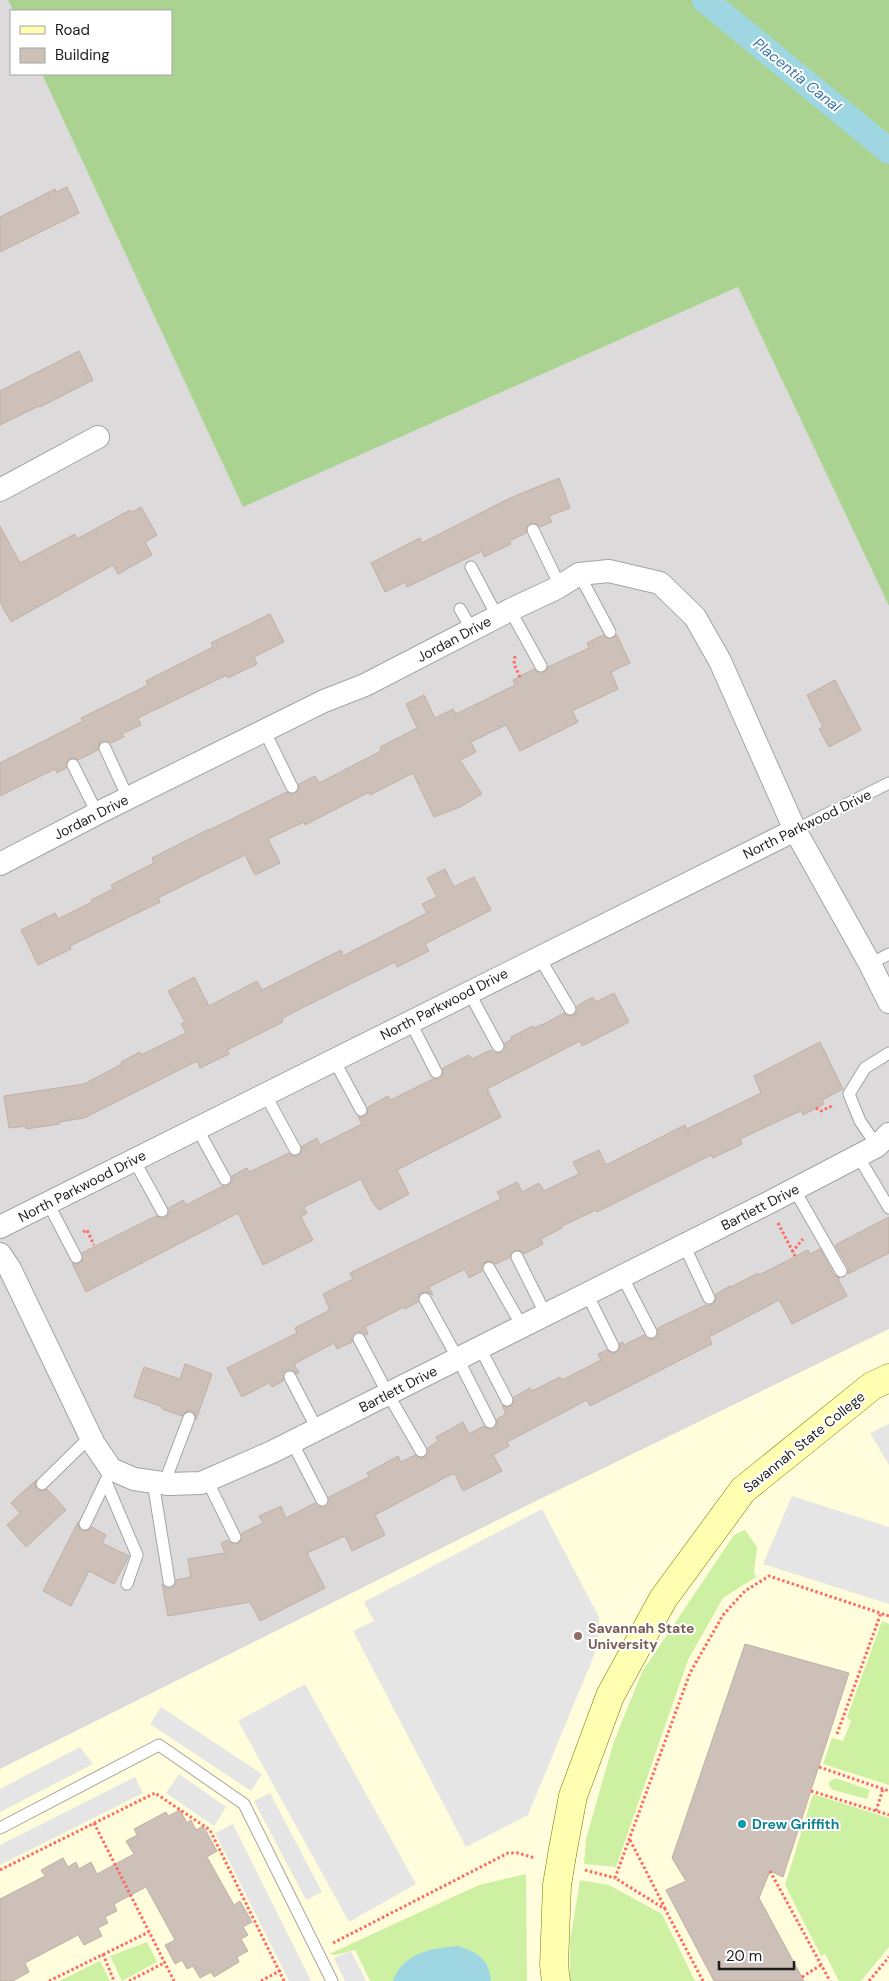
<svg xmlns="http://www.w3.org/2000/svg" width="889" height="1981" font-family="'DM Sans',sans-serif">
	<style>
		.residential { fill: #dcdada }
		.education { fill: #fffddc }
		.grass { fill: #cef0a2 }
		.forest { fill: #aad392 }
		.parking { fill: #e5e5e5 }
		.water { fill: #9ed7e2 }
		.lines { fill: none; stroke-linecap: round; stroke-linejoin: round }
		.canal { stroke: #9ed7e2; stroke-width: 26 }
		.building { fill: #ccc0b8; stroke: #c3afa3 }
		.lane-casing { stroke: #a4a4a4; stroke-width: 13 }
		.street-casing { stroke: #a4a4a4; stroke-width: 24 }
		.secondary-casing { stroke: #747900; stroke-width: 29 }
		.path { stroke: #ff6964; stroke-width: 3; stroke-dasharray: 2.5 2.5; stroke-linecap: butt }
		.lane { stroke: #fff; stroke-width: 11 }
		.street { stroke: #fff; stroke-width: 22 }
		.secondary { stroke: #fffeb1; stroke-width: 28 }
		.education-dot { fill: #8d6e63; stroke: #fff; stroke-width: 2 }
		.culture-dot { fill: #0f9aa8; stroke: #fff; stroke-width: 2 }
		.labels { text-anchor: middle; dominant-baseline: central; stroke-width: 4; stroke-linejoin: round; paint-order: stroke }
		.street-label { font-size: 14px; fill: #1d1d1d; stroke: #fff }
		.education-label { font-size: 14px; font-weight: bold; fill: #785e54; stroke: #fff; text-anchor: start }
		.culture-label { font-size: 14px; font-weight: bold; fill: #0d838f; stroke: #fff; text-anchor: start }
		.water-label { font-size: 15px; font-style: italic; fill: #3b78a6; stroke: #fff }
	</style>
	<rect width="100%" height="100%" fill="#f0eae2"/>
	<path class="residential" d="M 0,0 L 8,0 L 13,11 L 11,11 L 11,74 L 42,74 L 243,506 L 738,287 L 889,606 L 889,1329 L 532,1503 L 0,1769 Z"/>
	<path class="education" d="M 889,1329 L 889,1981 L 0,1981 L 0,1769 L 532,1503 Z"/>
	<g class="grass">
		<path d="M 745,1530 L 757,1547 L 754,1572 L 756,1577 L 723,1598 L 688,1660 L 616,1867 L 584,1864 L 586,1839 L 613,1744 L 642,1672 L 734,1535 Z"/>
		<path d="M 882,1621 L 889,1624 L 889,1785 L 823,1764 L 832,1738 L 843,1741 L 851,1721 L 847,1717 Z"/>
		<path d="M 835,1778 L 870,1790 L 867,1799 L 833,1790 L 829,1786 L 829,1782 Z"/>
		<path d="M 813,1794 L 889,1818 L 889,1947 L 861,1981 L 839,1981 L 825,1954 L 821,1956 L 785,1885 Z"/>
		<path d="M 526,1874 L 527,1981 L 370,1981 L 355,1950 L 335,1955 L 329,1954 L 479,1885 Z"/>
		<path d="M 580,1880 L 609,1885 L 662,1914 L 695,1981 L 570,1981 L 570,1941 Z"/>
		<path d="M 147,1942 L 157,1962 L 122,1981 L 110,1956 Z"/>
		<path d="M 100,1961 L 110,1981 L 59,1981 Z"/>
	</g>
	<path class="forest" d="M 8,0 L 889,0 L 889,606 L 738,287 L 243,507 L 42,74 L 171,74 L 171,11 L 13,11 Z"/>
	<g class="parking">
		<path d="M 889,1424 L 889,1465 L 870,1433 Z"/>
		<path d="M 792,1496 L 889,1527 L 889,1604 L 763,1564 Z"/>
		<path d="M 542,1509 L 599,1617 L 597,1648 L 528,1815 L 466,1847 L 353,1631 L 374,1621 L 364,1602 Z"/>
		<path d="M 305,1684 L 416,1884 L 349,1922 L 238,1721 Z"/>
		<path d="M 161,1707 L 262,1774 L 251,1791 L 150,1724 Z"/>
		<path d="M 80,1747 L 93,1764 L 0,1812 L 0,1789 Z"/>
		<path d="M 179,1774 L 226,1807 L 214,1826 L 166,1793 Z"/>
		<path d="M 135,1777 L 143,1793 L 0,1865 L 0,1845 Z"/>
		<path d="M 270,1793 L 322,1892 L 306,1900 L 254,1801 Z"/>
		<path d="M 233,1824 L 311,1981 L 289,1981 L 215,1833 Z"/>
		<path d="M 351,1951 L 366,1981 L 345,1981 L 334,1958 Z"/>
	</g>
	<path class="water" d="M 458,1946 C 477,1952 489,1959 491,1981 L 393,1981 C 402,1953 432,1948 458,1946 Z"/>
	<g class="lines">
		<path class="canal" d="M 705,0 L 889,151"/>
	</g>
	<g class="building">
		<path d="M 67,187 L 79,213 L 0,252 L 0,217 L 55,189 L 56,192 Z"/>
		<path d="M 79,351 L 93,380 L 40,407 L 39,406 L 0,425 L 0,391 Z"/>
		<path d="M 559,478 L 570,508 L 549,516 L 552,522 L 540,527 L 537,524 L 530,523 L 527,526 L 526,533 L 509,541 L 511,544 L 484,557 L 482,551 L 407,587 L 405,582 L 385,592 L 371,563 L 420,538 L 422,543 L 510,498 Z"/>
		<path d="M 141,507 L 157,535 L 145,542 L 152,555 L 118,574 L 113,565 L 11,622 L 0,602 L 0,526 L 20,563 L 75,534 L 77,539 L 130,510 L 132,512 Z"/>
		<path d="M 270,614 L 284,642 L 254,657 L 257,664 L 228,678 L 227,675 L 138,718 L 141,725 L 122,734 L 124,737 L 111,743 L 106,741 L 101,741 L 99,744 L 98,750 L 78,760 L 74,758 L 69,759 L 66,764 L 66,768 L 57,773 L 55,769 L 0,796 L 0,763 L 83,721 L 81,718 L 148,685 L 146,681 L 213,647 L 211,643 Z"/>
		<path d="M 603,635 L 610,639 L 617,635 L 630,663 L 611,672 L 618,689 L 572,711 L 578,722 L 520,751 L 506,725 L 471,742 L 476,752 L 460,760 L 482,794 L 460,807 L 434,817 L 413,773 L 370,795 L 369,792 L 305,825 L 304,822 L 268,839 L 280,863 L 255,875 L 245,855 L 158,898 L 160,902 L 70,946 L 71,949 L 38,965 L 21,930 L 55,913 L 58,919 L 92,902 L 91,900 L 113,889 L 111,885 L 154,863 L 152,858 L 209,829 L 209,830 L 287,792 L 291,794 L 296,793 L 299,788 L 299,784 L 315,776 L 319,783 L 381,751 L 380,747 L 417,728 L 406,704 L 424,695 L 435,718 L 453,709 L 456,714 L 515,685 L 513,680 L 534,669 L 538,673 L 544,673 L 548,667 L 589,648 L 587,643 Z"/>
		<path d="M 835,680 L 861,730 L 829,747 L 819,729 L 823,727 L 807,695 Z"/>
		<path d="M 445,869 L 454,887 L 474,877 L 491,910 L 425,944 L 429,951 L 397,967 L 395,962 L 292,1013 L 282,1019 L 283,1022 L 227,1050 L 229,1054 L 200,1068 L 197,1061 L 84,1118 L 59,1122 L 59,1124 L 26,1129 L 26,1126 L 9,1128 L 4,1096 L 84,1084 L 122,1064 L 121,1062 L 140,1052 L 141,1055 L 186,1033 L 181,1024 L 185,1022 L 168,991 L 194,977 L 209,1006 L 257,981 L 262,990 L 341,950 L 343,956 L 427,913 L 422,904 L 437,897 L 427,878 Z"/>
		<path d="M 614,993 L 629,1022 L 582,1046 L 580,1041 L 487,1089 L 501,1117 L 397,1170 L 409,1194 L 379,1210 L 373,1203 L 361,1179 L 304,1207 L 307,1213 L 301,1217 L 313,1240 L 263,1265 L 238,1213 L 86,1292 L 72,1263 L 76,1264 L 82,1261 L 82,1253 L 156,1216 L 161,1218 L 165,1218 L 169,1214 L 169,1208 L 183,1200 L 186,1205 L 223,1186 L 228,1186 L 232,1182 L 232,1176 L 247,1168 L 249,1172 L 289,1153 L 292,1156 L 298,1156 L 302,1152 L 302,1146 L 317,1138 L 320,1145 L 362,1124 L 358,1117 L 364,1117 L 367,1114 L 368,1107 L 388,1096 L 391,1100 L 433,1079 L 439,1079 L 442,1076 L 443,1068 L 469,1055 L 472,1059 L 491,1050 L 494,1053 L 501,1053 L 505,1050 L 505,1043 L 512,1039 L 511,1037 L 533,1026 L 534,1028 L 546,1023 L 564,1013 L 567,1016 L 573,1016 L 577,1012 L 577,1006 L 593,997 L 596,1002 Z"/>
		<path d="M 820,1042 L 843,1089 L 822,1100 L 824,1104 L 803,1115 L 801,1111 L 787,1117 L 740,1139 L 742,1144 L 713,1158 L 711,1155 L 597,1212 L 596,1210 L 562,1226 L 562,1228 L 541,1239 L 543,1244 L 524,1254 L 521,1251 L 514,1250 L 510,1257 L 496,1264 L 490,1261 L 485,1262 L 482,1265 L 482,1271 L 469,1278 L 465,1269 L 429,1287 L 433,1295 L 426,1292 L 421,1293 L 418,1298 L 418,1302 L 405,1309 L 404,1307 L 365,1327 L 368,1334 L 365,1335 L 363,1332 L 356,1332 L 352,1335 L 352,1342 L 337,1349 L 334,1343 L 294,1364 L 299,1373 L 297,1374 L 291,1370 L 287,1370 L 283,1373 L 283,1381 L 272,1387 L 269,1383 L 242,1397 L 227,1368 L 297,1333 L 295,1328 L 330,1310 L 323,1294 L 353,1279 L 350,1273 L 501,1199 L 497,1192 L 517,1182 L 522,1192 L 539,1183 L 544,1191 L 579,1174 L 573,1162 L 599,1150 L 606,1165 L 685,1125 L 687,1129 L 761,1093 L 754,1076 Z"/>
		<path d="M 889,1217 L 889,1253 L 848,1274 L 848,1267 L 835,1245 Z"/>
		<path d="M 820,1249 L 834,1275 L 840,1278 L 838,1279 L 847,1296 L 792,1324 L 779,1300 L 709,1337 L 712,1344 L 590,1406 L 587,1400 L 507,1442 L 509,1446 L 493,1455 L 502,1471 L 463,1491 L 455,1474 L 452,1474 L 375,1515 L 385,1535 L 352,1551 L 345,1536 L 307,1553 L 325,1588 L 260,1621 L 250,1602 L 168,1616 L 162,1584 L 166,1588 L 171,1588 L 176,1584 L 176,1580 L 191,1577 L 188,1559 L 225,1553 L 221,1543 L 228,1540 L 231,1543 L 239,1543 L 242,1538 L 242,1533 L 263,1523 L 259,1516 L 281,1506 L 286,1518 L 315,1503 L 318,1507 L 325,1507 L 329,1504 L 329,1497 L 369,1477 L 367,1473 L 398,1456 L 401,1462 L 415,1455 L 421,1458 L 425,1457 L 428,1451 L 428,1448 L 438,1441 L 436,1437 L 463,1422 L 469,1434 L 484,1426 L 489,1429 L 493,1429 L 496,1426 L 497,1419 L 506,1414 L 502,1405 L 506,1407 L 511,1406 L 514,1401 L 514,1397 L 530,1388 L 532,1391 L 560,1377 L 562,1380 L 601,1360 L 598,1354 L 607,1350 L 612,1353 L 617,1352 L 619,1350 L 620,1343 L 623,1342 L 624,1345 L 644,1335 L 647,1339 L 654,1339 L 658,1336 L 658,1328 L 706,1305 L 713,1305 L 716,1299 L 716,1294 L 730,1286 L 731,1287 L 758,1273 L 759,1275 L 808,1250 L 810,1254 Z"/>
		<path d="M 185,1364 L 212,1374 L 196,1420 L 196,1416 L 192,1411 L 187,1411 L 182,1416 L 162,1409 L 163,1407 L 134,1397 L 144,1367 L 180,1379 Z"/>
		<path d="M 36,1480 L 35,1485 L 37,1490 L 43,1491 L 47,1489 L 66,1510 L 26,1547 L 7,1525 L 20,1513 L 11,1503 Z"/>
		<path d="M 78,1522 L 79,1528 L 82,1531 L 89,1530 L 92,1527 L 106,1535 L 102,1543 L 129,1556 L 114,1584 L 89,1571 L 71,1606 L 43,1591 Z"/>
		<path d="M 745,1644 L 849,1673 L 783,1877 L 770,1871 L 759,1898 L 804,1981 L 714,1981 L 666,1890 L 686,1881 L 672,1858 Z"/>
		<path d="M 180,1810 L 187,1823 L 191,1820 L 196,1830 L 203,1826 L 217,1851 L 207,1857 L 234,1905 L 240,1901 L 252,1922 L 243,1927 L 248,1935 L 241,1939 L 248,1951 L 237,1957 L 239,1962 L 214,1977 L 211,1972 L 200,1978 L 193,1966 L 187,1969 L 182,1960 L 175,1964 L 165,1945 L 175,1940 L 146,1887 L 114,1904 L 117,1911 L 105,1917 L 108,1923 L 98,1928 L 102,1936 L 84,1945 L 78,1935 L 25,1963 L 29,1972 L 13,1981 L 0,1981 L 0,1899 L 45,1876 L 41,1870 L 63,1858 L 68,1867 L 76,1862 L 79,1869 L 91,1862 L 97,1874 L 134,1854 L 126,1841 L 137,1835 L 134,1829 L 166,1812 L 168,1816 Z"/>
	</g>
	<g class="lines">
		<defs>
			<g id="lane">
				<path d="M 533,530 L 560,586"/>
				<path d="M 471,567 L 497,616"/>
				<path d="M 579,574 L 610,632"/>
				<path d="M 460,609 L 472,630"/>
				<path d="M 510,610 L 541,666"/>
				<path d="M 264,730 L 292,787"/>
				<path d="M 105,748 L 128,798"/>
				<path d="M 73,765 L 97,813"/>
				<path d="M 795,830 L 889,783"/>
				<path d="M 539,957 L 570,1009"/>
				<path d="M 870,964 L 889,954"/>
				<path d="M 469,992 L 498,1046"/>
				<path d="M 410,1021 L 436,1072"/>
				<path d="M 334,1060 L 361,1110"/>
				<path d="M 265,1094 L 295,1149"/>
				<path d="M 197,1128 L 225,1179"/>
				<path d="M 877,1146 L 860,1121 L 849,1094 L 865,1068 L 889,1053"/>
				<path d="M 858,1156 L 889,1208"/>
				<path d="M 134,1160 L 162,1211"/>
				<path d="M 794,1189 L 841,1271"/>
				<path d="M 48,1203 L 76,1257"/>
				<path d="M 684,1245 L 709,1298"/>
				<path d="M 517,1257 L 546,1315"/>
				<path d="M 489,1268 L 522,1326"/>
				<path d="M 622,1276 L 651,1332"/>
				<path d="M 587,1294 L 613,1346"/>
				<path d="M 425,1299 L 458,1359 L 490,1422"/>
				<path d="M 359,1339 L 388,1394 L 421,1451"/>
				<path d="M 480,1348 L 507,1400"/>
				<path d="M 290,1377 L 317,1429"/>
				<path d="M 292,1442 L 322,1500"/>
				<path d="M 207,1480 L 235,1537"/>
				<path d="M 106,1482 L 137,1555 L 127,1584"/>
				<path d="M 153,1482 L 169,1581"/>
				<path d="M 42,1484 L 91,1436"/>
				<path d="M 164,1484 L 189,1418"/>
				<path d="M 85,1524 L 107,1478"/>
				<path d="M 0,1828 L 159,1745 L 244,1804 L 332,1981"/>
			</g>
			<g id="street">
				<path d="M 0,490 L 98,437"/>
				<path d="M 0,864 L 100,812 L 324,701 L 365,685 L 510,610 L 557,588 L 579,574 L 609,571 L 660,583 L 695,617 L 720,661 L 795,830 L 870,964 L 889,1002"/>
				<path d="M 0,1227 L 795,830"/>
				<path d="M 0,1254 L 10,1269 L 94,1444 L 111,1469 L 134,1479 L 169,1484 L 201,1483 L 272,1452 L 768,1203 L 877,1146 L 889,1134"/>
			</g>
			<path id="secondary" d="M 556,1981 L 554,1965 L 557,1885 L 563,1849 L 573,1796 L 610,1696 L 663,1599 L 743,1490 L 872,1386 L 889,1378"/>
		</defs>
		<use href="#lane" class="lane-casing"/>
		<use href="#street" class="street-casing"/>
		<use href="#secondary" class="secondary-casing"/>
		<g class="path">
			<path d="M 515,656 L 514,664 L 520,677"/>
			<path d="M 816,1108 L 821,1111 L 834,1105"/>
			<path d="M 778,1223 L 795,1256"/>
			<path d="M 83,1232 L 87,1230 L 94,1245"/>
			<path d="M 792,1252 L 803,1239"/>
			<path d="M 837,1734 L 881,1613"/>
			<path d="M 819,1767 L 889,1791"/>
			<path d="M 811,1791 L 889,1815"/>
			<path d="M 876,1811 L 883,1789"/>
			<path d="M 94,1823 L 174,1981"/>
			<path d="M 630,1840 L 665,1908"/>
			<path d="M 0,1870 L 155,1793 L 210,1830 L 284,1981"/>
			<path d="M 585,1870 L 615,1878"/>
			<path d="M 770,1871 L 830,1981"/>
			<path d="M 333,1943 L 508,1853 L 518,1853 L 535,1858"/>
			<path d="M 103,1954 L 114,1981"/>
			<path d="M 802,1977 L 821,1965"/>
			<path d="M 49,1981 L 149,1932"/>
			<path d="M 129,1981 L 164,1963"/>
			<path d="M 261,1981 L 283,1969"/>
			<path d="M 703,1981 L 665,1909 L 615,1878 L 690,1673 L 723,1615 L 745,1591 L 769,1576 L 889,1616"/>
			<path d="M 869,1981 L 889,1957"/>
		</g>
		<use href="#lane" class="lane"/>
		<use href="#street" class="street"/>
		<use href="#secondary" class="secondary"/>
	</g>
	<circle class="education-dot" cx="578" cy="1636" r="5"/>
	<circle class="culture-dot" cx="742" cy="1824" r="5"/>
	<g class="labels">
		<g class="street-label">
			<text transform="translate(454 639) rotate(-28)">Jordan Drive</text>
			<text transform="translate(91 817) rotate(-27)">Jordan Drive</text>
			<text transform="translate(807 824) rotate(-26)">North Parkwood Drive</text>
			<text transform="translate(444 1004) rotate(-27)">North Parkwood Drive</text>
			<text transform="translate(82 1186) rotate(-27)">North Parkwood Drive</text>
			<text transform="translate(760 1207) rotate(-27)">Bartlett Drive</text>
			<text transform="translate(398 1389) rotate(-27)">Bartlett Drive</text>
			<text transform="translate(804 1442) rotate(-39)">Savannah State College</text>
		</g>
		<g class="education-label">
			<text x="588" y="1628">Savannah State<tspan x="588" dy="16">University</tspan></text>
		</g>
		<g class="culture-label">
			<text x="752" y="1824">Drew Griffith</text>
		</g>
		<g class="water-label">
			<text transform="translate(797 75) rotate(39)">Placentia Canal</text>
		</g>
	</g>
	<rect x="10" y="10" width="162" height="65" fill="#ffffff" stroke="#a5a5a5"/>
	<rect x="20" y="26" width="25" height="8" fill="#fffeb1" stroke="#a5a5a5"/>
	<text x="55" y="35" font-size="15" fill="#1d1d1d">Road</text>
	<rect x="20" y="48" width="25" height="15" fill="#ccc0b8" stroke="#a5a5a5"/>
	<text x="55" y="60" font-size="15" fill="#1d1d1d">Building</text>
	<path d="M719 1961v8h75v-8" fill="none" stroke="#1d1d1d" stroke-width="2.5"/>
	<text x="726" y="1961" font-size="15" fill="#1d1d1d" stroke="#ffffff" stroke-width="4" paint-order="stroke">20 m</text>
</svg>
